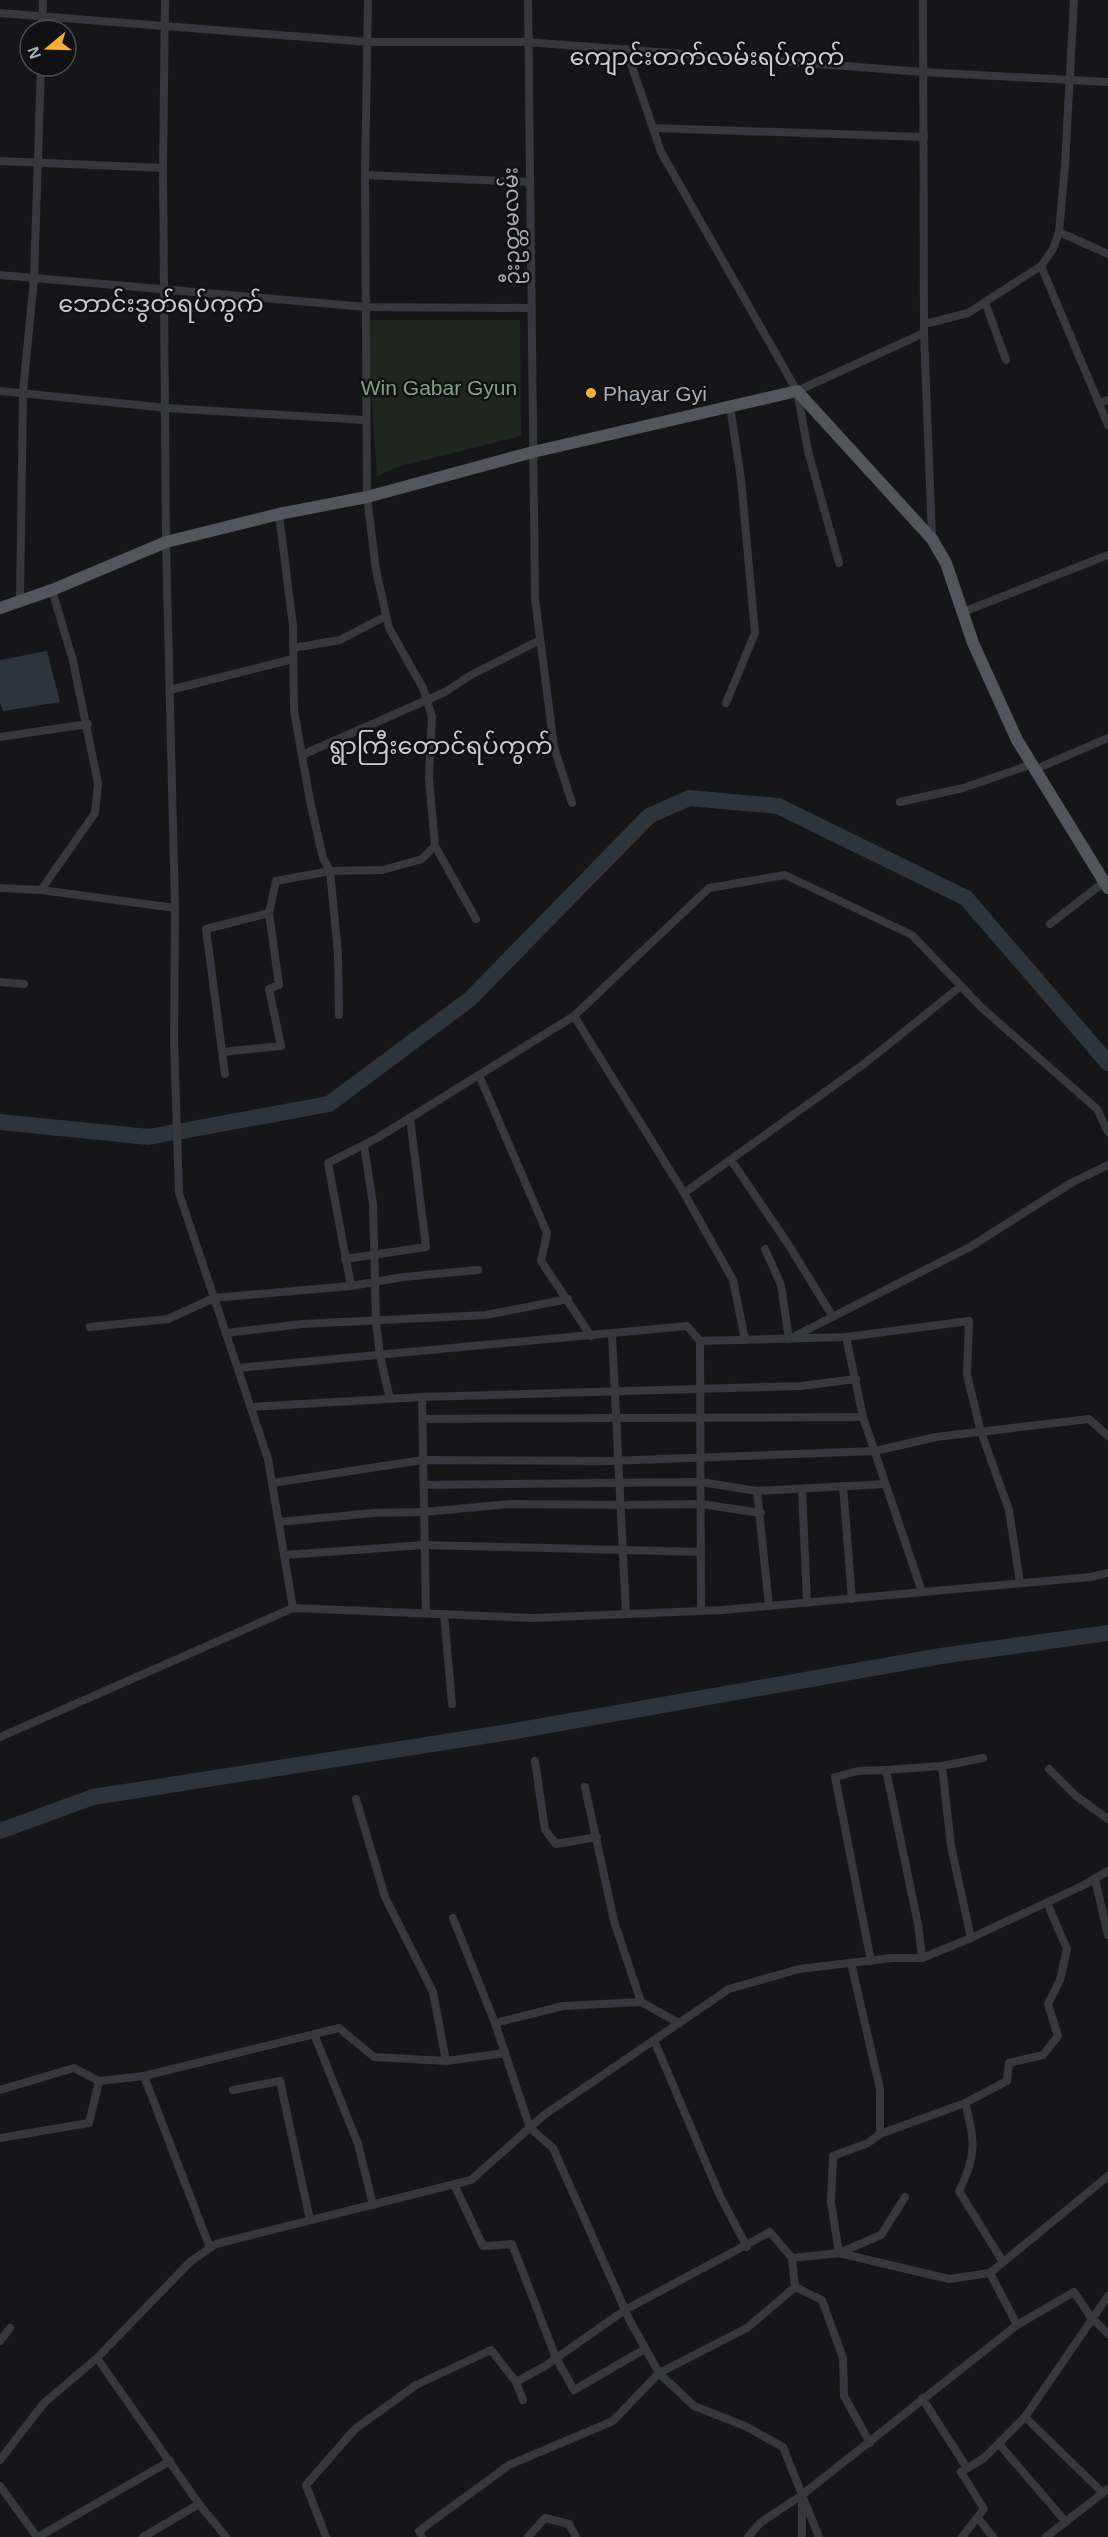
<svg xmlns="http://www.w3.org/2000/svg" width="1108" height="2537" font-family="Helvetica,'Noto Sans Myanmar',sans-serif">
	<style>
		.green { fill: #1e261f }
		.water { fill: #2c353c }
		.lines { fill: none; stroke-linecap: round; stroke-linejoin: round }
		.river { stroke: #2c353c; stroke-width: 16 }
		.street { stroke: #37383d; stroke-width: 8 }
		.primary { stroke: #53555c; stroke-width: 12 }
		.poi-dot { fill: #f2b134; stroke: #111113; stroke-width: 2 }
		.labels { text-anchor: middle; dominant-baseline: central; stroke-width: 5; stroke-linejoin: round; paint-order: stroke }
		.street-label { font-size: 21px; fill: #a8adb8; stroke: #111113 }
		.park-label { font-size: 21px; fill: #7fa381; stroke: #111113 }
		.poi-label { font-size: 21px; fill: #a8adb8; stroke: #111113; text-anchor: start }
		.quarter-label { font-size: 24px; fill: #c9ccd4; stroke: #111113 }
	</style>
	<rect width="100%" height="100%" fill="#161618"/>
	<path class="green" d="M 366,320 L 520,320 L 521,436 L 397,467 L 377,476 Z"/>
	<path class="water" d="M 47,651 L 60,702 L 3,711 L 0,703 L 0,660 Z"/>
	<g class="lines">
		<g class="river">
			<path d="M 0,1122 L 149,1137 L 329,1104 L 470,999 L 649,816 L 689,798 L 778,806 L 966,898 L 1108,1063"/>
			<path d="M 0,1831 L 93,1797 L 515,1731 L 941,1656 L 1108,1633"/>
		</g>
		<g class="street">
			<path d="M 165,0 L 163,168 L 166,542 L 175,908 L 174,1041 L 179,1193 L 268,1459 L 293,1608"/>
			<path d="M 368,0 L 365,175 L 367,497 L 376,570 L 389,628 L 423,688 L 432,717 L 429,778 L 435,846 L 476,919"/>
			<path d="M 528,0 L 535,599 L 554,747 L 572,803"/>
			<path d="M 923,0 L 924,333 L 932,538"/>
			<path d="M 0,13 L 368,42 L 526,42 L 923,72 L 1108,82"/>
			<path d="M 42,30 L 43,0"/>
			<path d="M 626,49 L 661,152 L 797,391 L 808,451 L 839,563"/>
			<path d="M 653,128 L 924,137"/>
			<path d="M 0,161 L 163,168"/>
			<path d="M 365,175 L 529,182"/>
			<path d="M 1059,232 L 1108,254"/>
			<path d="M 1041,266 L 1108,425"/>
			<path d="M 0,275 L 366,307 L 530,308"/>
			<path d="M 985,302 L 1006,360"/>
			<path d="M 925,324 L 968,313 L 1041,266 L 1053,249 L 1059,232 L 1065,165 L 1074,0"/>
			<path d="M 0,391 L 167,408 L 365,420"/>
			<path d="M 797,391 L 924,333"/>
			<path d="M 1099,403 L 1108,400"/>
			<path d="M 279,514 L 293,626 L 294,710 L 310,801 L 323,858 L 330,871 L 338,954 L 339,1015"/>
			<path d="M 20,601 L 23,392 L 34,278 L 41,66"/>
			<path d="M 963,612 L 1108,555"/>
			<path d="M 293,648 L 340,640 L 386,616"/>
			<path d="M 170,690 L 293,659"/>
			<path d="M 726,703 L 755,633 L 741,479 L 730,406"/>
			<path d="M 0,737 L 88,724"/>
			<path d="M 302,755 L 445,692 L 471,675 L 540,640"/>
			<path d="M 1036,769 L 1108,738"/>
			<path d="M 900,802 L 963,788 L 1033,764"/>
			<path d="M 0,888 L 41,890 L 175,908"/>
			<path d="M 41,890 L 95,813 L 98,783 L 73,661 L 52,590"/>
			<path d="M 1050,924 L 1104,882"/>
			<path d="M 0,982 L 24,984"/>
			<path d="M 574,1016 L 684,1193"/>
			<path d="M 223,1052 L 281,1046 L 269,989 L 279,985 L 269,913"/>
			<path d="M 225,1074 L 206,929 L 269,913 L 276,881 L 330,871 L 383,870 L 422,859 L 435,846"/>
			<path d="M 479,1075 L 547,1233 L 541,1261 L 591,1336"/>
			<path d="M 364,1145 L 373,1204 L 376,1321 L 380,1356 L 390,1399"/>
			<path d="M 731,1160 L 788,1244 L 833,1317"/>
			<path d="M 765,1249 L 781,1285 L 789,1339 L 970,1247 L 1071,1183 L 1108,1165"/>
			<path d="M 345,1259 L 426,1247 L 410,1118"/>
			<path d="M 351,1286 L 328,1163 L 379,1137 L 574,1016 L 709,888 L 785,875 L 912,935 L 982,1008 L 1097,1109 L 1108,1132"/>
			<path d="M 90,1327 L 168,1319 L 214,1298 L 351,1286 L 403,1277 L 478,1270"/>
			<path d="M 226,1333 L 302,1324 L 486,1315 L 568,1299"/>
			<path d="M 612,1335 L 626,1614"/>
			<path d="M 846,1337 L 863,1417 L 922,1592"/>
			<path d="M 745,1340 L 733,1280 L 684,1193 L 864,1064 L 961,986"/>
			<path d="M 700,1341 L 846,1337 L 969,1321 L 967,1375 L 981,1432 L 1009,1510 L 1020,1583"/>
			<path d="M 238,1368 L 687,1326 L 700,1341 L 701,1611"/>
			<path d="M 422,1397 L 426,1613"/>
			<path d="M 251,1407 L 422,1397 L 801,1386 L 856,1379"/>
			<path d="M 423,1419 L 863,1417"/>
			<path d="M 272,1483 L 423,1460 L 609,1461 L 875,1451 L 936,1437 L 1089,1419 L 1108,1436"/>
			<path d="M 424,1485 L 701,1482 L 757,1491 L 885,1484"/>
			<path d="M 843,1486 L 852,1599"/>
			<path d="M 802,1489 L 807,1603"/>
			<path d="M 757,1491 L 769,1606"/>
			<path d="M 627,1505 L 701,1504 L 761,1513"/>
			<path d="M 279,1522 L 373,1513 L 424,1512 L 511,1504 L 621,1505"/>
			<path d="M 284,1555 L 425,1545 L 701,1552"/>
			<path d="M 444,1614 L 452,1704"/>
			<path d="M 0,1737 L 293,1608 L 533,1618 L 723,1610 L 1091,1577 L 1108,1573"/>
			<path d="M 535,1761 L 545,1830 L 556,1844 L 597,1837"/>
			<path d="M 1049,1769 L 1076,1796 L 1108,1819"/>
			<path d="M 886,1770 L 942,1766"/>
			<path d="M 585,1787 L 614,1921 L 641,2002 L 679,2023"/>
			<path d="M 356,1799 L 385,1897 L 433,1992 L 446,2061"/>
			<path d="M 1095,1879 L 1108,1935"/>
			<path d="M 453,1918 L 495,2023 L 530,2128 L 553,2148 L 630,2321 L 659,2373 L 694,2406 L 745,2426 L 783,2447 L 819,2537"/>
			<path d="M 971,1938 L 951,1846 L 942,1766 L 983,1758"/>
			<path d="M 871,1961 L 835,1777 L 858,1771 L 886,1770 L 918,1924 L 922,1958"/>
			<path d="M 851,1963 L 880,2089 L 880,2134"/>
			<path d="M 495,2023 L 563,2006 L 641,2002"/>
			<path d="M 314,2034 L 358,2144 L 373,2205"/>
			<path d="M 654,2040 L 720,2196 L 747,2247"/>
			<path d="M 144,2076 L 210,2248"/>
			<path d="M 0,2090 L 74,2068 L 99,2081 L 144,2076 L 339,2028 L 374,2057 L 446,2061 L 505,2053"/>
			<path d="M 233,2090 L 280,2081 L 310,2220"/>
			<path d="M 965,2103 C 975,2139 977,2156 959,2191 L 1003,2262"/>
			<path d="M 0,2138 L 89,2123 L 99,2081"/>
			<path d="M 454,2184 L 483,2246 L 512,2244 L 556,2358 L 574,2390 L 645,2349"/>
			<path d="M 905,2197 L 881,2235 L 839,2253 L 831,2202 L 833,2156 L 868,2143 L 880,2134 L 965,2103 L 1007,2081 L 1009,2063 L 1043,2055 L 1058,2036 L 1048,2004 L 1060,1980 L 1067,1949 L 1047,1903"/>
			<path d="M 792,2258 L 839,2253 L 949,2279 L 990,2273"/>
			<path d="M 795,2287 L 822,2300 L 843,2358 L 844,2396 L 870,2443"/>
			<path d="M 1017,2325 L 1074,2292 L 1091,2317 L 1108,2334"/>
			<path d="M 0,2341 L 10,2328"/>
			<path d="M 97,2358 L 199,2504 L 226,2537"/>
			<path d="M 922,2398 L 967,2468"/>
			<path d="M 1025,2417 L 1103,2493"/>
			<path d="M 999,2444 L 1066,2522"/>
			<path d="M 0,2460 L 44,2403 L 97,2358 L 191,2261 L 216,2244 L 471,2180 L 544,2115 L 729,1989 L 799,1969 L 892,1958 L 922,1958 L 971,1938 L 1084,1885 L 1108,1871"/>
			<path d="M 0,2486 L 37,2537"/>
			<path d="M 978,2518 L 993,2537"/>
			<path d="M 38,2537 L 170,2461"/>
			<path d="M 143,2537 L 199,2504"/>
			<path d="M 326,2537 L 306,2485 L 355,2429 L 416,2385 L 491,2350 L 516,2382 L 523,2400"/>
			<path d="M 422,2537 L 419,2531 L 509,2465 L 613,2421 L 659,2373 L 747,2328 L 795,2287 L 792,2258 L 770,2232 L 625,2310 L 545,2366 L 516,2382"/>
			<path d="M 528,2537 L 545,2518 L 569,2524 L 576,2537"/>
			<path d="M 748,2537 L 760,2523 L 802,2495"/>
			<path d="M 802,2537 L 802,2495 L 1017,2325 L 990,2273 L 1108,2176"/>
			<path d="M 962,2537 L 984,2509 L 961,2472 L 984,2458 L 1025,2417 L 1108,2296"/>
			<path d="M 1046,2537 L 1108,2489"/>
		</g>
		<path class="primary" d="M 0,608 L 52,590 L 166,542 L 279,514 L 367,497 L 533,452 L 797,391 L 932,539 L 946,563 L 973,643 L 1017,740 L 1108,888"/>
	</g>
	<circle class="poi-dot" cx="591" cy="393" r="6"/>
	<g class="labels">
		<g class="street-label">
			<text transform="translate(511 226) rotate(-91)">ဦးဥတ္တမလမ်း</text>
		</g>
		<g class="park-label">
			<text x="439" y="387">Win Gabar Gyun</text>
		</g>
		<g class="poi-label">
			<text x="603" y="393">Phayar Gyi</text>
		</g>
		<g class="quarter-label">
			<text x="707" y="56">ကျောင်းတက်လမ်းရပ်ကွက်</text>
			<text x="161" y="303">ဘောင်းဒွတ်ရပ်ကွက်</text>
			<text x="441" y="745">ရွာကြီးတောင်ရပ်ကွက်</text>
		</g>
	</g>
	<g transform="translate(48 48) rotate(251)"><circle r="28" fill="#111113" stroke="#4d4f55" stroke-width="1.5"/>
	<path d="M0-4.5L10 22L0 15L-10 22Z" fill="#f2b134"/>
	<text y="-9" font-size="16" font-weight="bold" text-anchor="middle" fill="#a8adb8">N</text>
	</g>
</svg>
